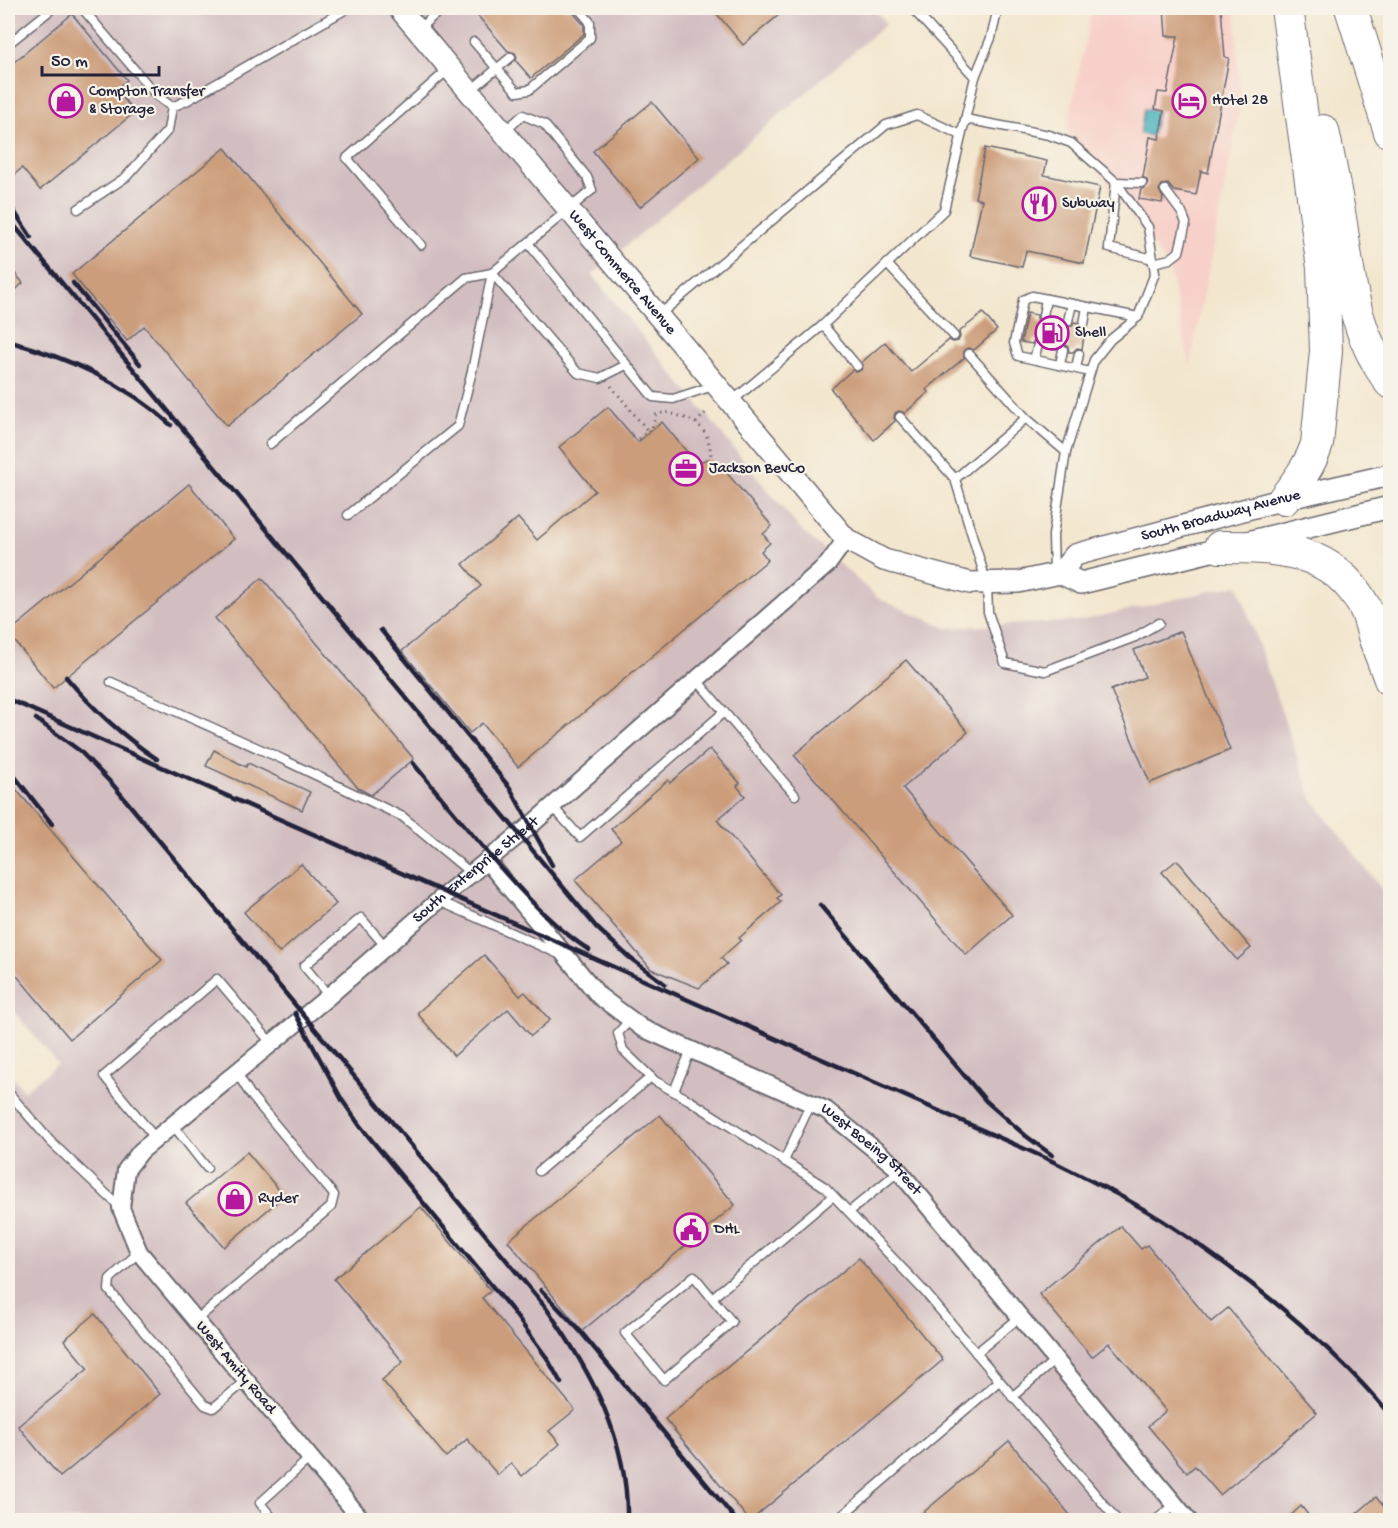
<svg xmlns="http://www.w3.org/2000/svg" width="1398" height="1528" font-family="'Gochi Hand',sans-serif">
	<style>
		.built { fill: #f7d0c9 }
		.industrial { fill: #d2bec1 }
		.water { fill: #41b1bc; stroke: #326a7c; stroke-width: 1.5 }
		.building { fill: #cc9d7a }
		.lines { fill: none; stroke-linecap: round; stroke-linejoin: round }
		.service-casing { stroke: #6b676e; stroke-width: 11 }
		.minor-casing { stroke: #6b676e; stroke-width: 20 }
		.tertiary-casing { stroke: #6b676e; stroke-width: 24 }
		.motorway-casing { stroke: #6b676e; stroke-width: 34 }
		.path { stroke: #6b676e; stroke-width: 3; stroke-dasharray: 1.5 4.5; stroke-linecap: butt }
		.service { stroke: #fff; stroke-width: 8 }
		.minor { stroke: #fff; stroke-width: 16 }
		.tertiary { stroke: #fff; stroke-width: 21 }
		.motorway { stroke: #fff; stroke-width: 32 }
		.rail { stroke: #22223b; stroke-width: 4.5 }
		.labels { text-anchor: middle; dominant-baseline: central; stroke-width: 4.5; stroke-linejoin: round; paint-order: stroke }
		.poi-label { font-size: 16px; fill: #22223b; stroke: #f7f3e8; text-anchor: start }
		.street-label { font-size: 16px; fill: #22223b; stroke: #f7f3e8 }
	</style>
	<rect width="100%" height="100%" fill="#f7f3e8"/>
	<filter id="ink" filterUnits="userSpaceOnUse"><feTurbulence type="fractalNoise" baseFrequency=".0167" numOctaves="2"/><feDisplacementMap in="SourceGraphic" scale="12" xChannelSelector="R" yChannelSelector="G"/><feConvolveMatrix kernelMatrix="1 2 1 2 8 2 1 2 1" color-interpolation-filters="sRGB"/></filter>
	<filter id="wash" filterUnits="userSpaceOnUse"><feTurbulence type="fractalNoise" baseFrequency=".008" numOctaves="4" result="noise"/><feDisplacementMap in="SourceGraphic" scale="24" xChannelSelector="R" yChannelSelector="G"/><feGaussianBlur stdDeviation="1.35" result="paint"/><feColorMatrix in="noise" values="0 0 0 0 0 0 0 0 0 0 0 0 0 0 0 0 0 1.4 0 .05"/><feComposite in="paint" operator="in"/></filter>
	<g filter="url(#wash)">
		<rect width="100%" height="100%" fill="#f3e6ce"/>
		<path class="built" d="M 1092,8 L 1235,8 L 1241,102 L 1190,366 L 1169,267 L 1067,129 Z"/>
		<path class="industrial" d="M 8,8 L 873,8 L 886,24 L 592,275 L 799,528 L 879,599 L 947,628 L 1079,621 L 1238,585 L 1312,799 L 1390,900 L 1390,1520 L 8,1520 L 8,1072 L 24,1091 L 58,1064 L 8,1004 Z"/>
		<path class="water" d="M 1144,109 L 1157,111 L 1152,136 L 1140,134 Z"/>
		<g id="blocks">
			<g class="building">
				<path d="M 471,8 L 569,8 L 584,25 L 584,34 L 531,78 L 516,61 L 517,57 L 515,53 L 508,51 Z"/>
				<path d="M 712,8 L 787,8 L 743,45 Z"/>
				<path d="M 1164,8 L 1221,8 L 1225,57 L 1229,58 L 1208,173 L 1201,171 L 1196,195 L 1174,191 L 1168,184 L 1162,185 L 1159,190 L 1163,198 L 1162,203 L 1139,199 L 1141,189 L 1145,188 L 1148,184 L 1147,180 L 1143,177 L 1150,137 L 1159,139 L 1164,111 L 1155,109 L 1158,92 L 1167,93 L 1178,36 L 1166,36 Z"/>
				<path d="M 72,14 L 127,80 L 116,90 L 135,112 L 40,190 L 22,168 L 8,180 L 8,67 Z"/>
				<path d="M 652,102 L 699,158 L 640,207 L 593,151 Z"/>
				<path d="M 225,148 L 362,314 L 227,426 L 144,326 L 127,341 L 72,274 Z"/>
				<path d="M 985,148 L 1047,161 L 1044,175 L 1100,187 L 1084,263 L 1026,251 L 1022,267 L 970,256 L 982,200 L 975,198 Z"/>
				<path d="M 8,265 L 23,283 L 8,297 Z"/>
				<path d="M 983,313 L 997,330 L 974,350 L 968,348 L 964,350 L 964,358 L 926,390 L 929,392 L 905,413 L 899,411 L 895,413 L 894,418 L 895,421 L 874,440 L 831,389 L 852,370 L 857,372 L 861,370 L 863,366 L 862,362 L 885,342 L 911,372 L 949,340 L 953,342 L 958,341 L 960,337 L 959,332 Z"/>
				<path d="M 1027,313 L 1037,315 L 1037,319 L 1041,322 L 1046,322 L 1049,317 L 1062,320 L 1063,325 L 1067,327 L 1072,326 L 1074,322 L 1078,323 L 1080,328 L 1085,330 L 1082,349 L 1077,348 L 1073,352 L 1069,352 L 1068,346 L 1064,344 L 1059,345 L 1057,349 L 1044,347 L 1043,341 L 1039,339 L 1034,340 L 1032,344 L 1021,342 Z"/>
				<path d="M 608,407 L 638,442 L 662,422 L 696,463 L 708,459 L 721,466 L 772,526 L 763,534 L 770,543 L 761,551 L 768,560 L 518,767 L 482,723 L 470,733 L 402,651 L 481,586 L 463,564 L 518,518 L 537,540 L 595,491 L 559,447 Z"/>
				<path d="M 189,484 L 234,539 L 53,688 L 8,633 Z"/>
				<path d="M 262,578 L 414,759 L 371,795 L 358,788 L 215,618 Z"/>
				<path d="M 1181,631 L 1230,750 L 1150,783 L 1111,690 L 1145,677 L 1134,650 Z"/>
				<path d="M 906,660 L 968,732 L 903,788 L 1012,915 L 966,955 L 794,755 Z"/>
				<path d="M 710,749 L 740,783 L 737,786 L 745,796 L 717,820 L 781,895 L 777,898 L 781,902 L 739,938 L 741,940 L 721,958 L 727,964 L 699,988 L 651,969 L 575,880 L 621,841 L 611,829 L 668,780 L 670,783 Z"/>
				<path d="M 214,750 L 246,767 L 248,763 L 310,792 L 302,810 L 206,766 Z"/>
				<path d="M 8,780 L 162,960 L 70,1039 L 8,965 Z"/>
				<path d="M 1177,860 L 1251,948 L 1237,960 L 1162,872 Z"/>
				<path d="M 301,864 L 336,904 L 279,953 L 244,912 Z"/>
				<path d="M 484,955 L 520,996 L 525,992 L 550,1020 L 531,1036 L 508,1009 L 454,1056 L 417,1013 Z"/>
				<path d="M 660,1115 L 735,1205 L 582,1331 L 508,1241 Z"/>
				<path d="M 247,1152 L 284,1196 L 224,1247 L 186,1203 Z"/>
				<path d="M 421,1207 L 491,1291 L 482,1298 L 575,1410 L 549,1431 L 560,1444 L 522,1476 L 511,1463 L 498,1475 L 467,1439 L 446,1457 L 382,1380 L 403,1362 L 334,1279 Z"/>
				<path d="M 1121,1226 L 1141,1249 L 1147,1245 L 1211,1322 L 1228,1308 L 1317,1413 L 1220,1495 L 1195,1466 L 1187,1473 L 1148,1426 L 1166,1411 L 1109,1343 L 1092,1357 L 1039,1294 Z"/>
				<path d="M 859,1258 L 943,1360 L 750,1521 L 665,1419 Z"/>
				<path d="M 95,1314 L 160,1394 L 60,1477 L 18,1426 L 88,1369 L 64,1340 Z"/>
				<path d="M 1009,1441 L 1075,1521 L 913,1521 Z"/>
				<path d="M 1376,1497 L 1390,1514 L 1390,1521 L 1348,1521 Z"/>
				<path d="M 1301,1506 L 1313,1521 L 1285,1521 Z"/>
			</g>
		</g>
	</g>
	<g filter="url(#ink)">
		<use href="#blocks" fill-opacity="0" stroke="#6b676e" stroke-width="1.5"/>
		<g class="lines">
			<defs>
				<g id="service">
					<path d="M 82,8 L 157,96 L 172,107 L 188,100 L 348,8"/>
					<path d="M 912,8 L 975,77"/>
					<path d="M 418,29 L 443,8"/>
					<path d="M 474,42 L 517,92 L 529,90 L 590,38 L 590,22 L 578,8"/>
					<path d="M 8,44 L 53,8"/>
					<path d="M 470,91 L 511,57"/>
					<path d="M 965,119 L 1049,135 L 1071,143 L 1116,182 L 1148,227 L 1155,273 L 1138,317 L 1110,340 L 1094,360 L 1066,452 L 1053,535 L 1054,574"/>
					<path d="M 504,132 L 523,115 L 544,124 L 587,177 L 592,190 L 528,243 L 653,397 L 673,399 L 716,385"/>
					<path d="M 1116,182 L 1109,248 L 1153,259"/>
					<path d="M 1116,182 L 1142,183"/>
					<path d="M 78,209 L 126,177 L 168,130 L 172,107"/>
					<path d="M 421,245 L 347,158 L 450,68"/>
					<path d="M 1153,263 L 1170,259 L 1179,252 L 1186,223 L 1182,213 L 1165,190"/>
					<path d="M 887,264 L 954,336"/>
					<path d="M 492,273 L 578,373 L 600,378 L 626,365"/>
					<path d="M 659,315 L 886,125 L 917,115 L 961,135"/>
					<path d="M 1043,316 L 1046,299"/>
					<path d="M 1068,321 L 1072,304"/>
					<path d="M 1084,324 L 1087,307"/>
					<path d="M 823,325 L 857,366"/>
					<path d="M 969,354 L 1026,418 L 1066,452"/>
					<path d="M 1034,359 L 1038,345"/>
					<path d="M 1060,364 L 1063,350"/>
					<path d="M 1076,368 L 1079,354"/>
					<path d="M 1090,372 L 1018,356 L 1014,343 L 1023,300 L 1032,296 L 1138,317"/>
					<path d="M 731,402 L 823,325 L 944,210 L 975,77 L 991,38 L 998,8"/>
					<path d="M 900,417 L 955,479"/>
					<path d="M 1026,418 L 955,479 L 987,584 L 988,612 L 1005,663 L 1045,671 L 1135,637 L 1159,623"/>
					<path d="M 270,444 L 466,278 L 492,273 L 528,243"/>
					<path d="M 348,515 L 458,426 L 472,371 L 492,273"/>
					<path d="M 696,679 L 795,795"/>
					<path d="M 111,682 L 282,759 L 403,817 L 472,874"/>
					<path d="M 552,806 L 580,837 L 724,712"/>
					<path d="M 439,901 L 559,954"/>
					<path d="M 329,996 L 304,966 L 361,918 L 386,947"/>
					<path d="M 631,1019 L 618,1033 L 623,1050 L 655,1081 L 689,1100 L 825,1187 L 924,1291 L 1117,1520"/>
					<path d="M 674,1091 L 691,1050"/>
					<path d="M 8,1092 L 50,1141 L 120,1207"/>
					<path d="M 173,1125 L 207,1168"/>
					<path d="M 156,1139 L 104,1076 L 217,979 L 272,1044"/>
					<path d="M 784,1161 L 811,1103"/>
					<path d="M 539,1171 L 651,1077"/>
					<path d="M 849,1212 L 899,1171"/>
					<path d="M 139,1252 L 110,1279 L 109,1290 L 205,1405 L 213,1408 L 246,1381"/>
					<path d="M 712,1298 L 732,1322 L 664,1380 L 625,1333 L 694,1276 L 712,1298 L 833,1196"/>
					<path d="M 196,1320 L 331,1207 L 334,1195 L 250,1094 L 237,1073"/>
					<path d="M 976,1353 L 1020,1317"/>
					<path d="M 1012,1397 L 1055,1360"/>
					<path d="M 274,1520 L 260,1503 L 310,1458"/>
					<path d="M 837,1520 L 999,1381"/>
					<path d="M 1156,1520 L 1175,1505"/>
				</g>
				<g id="minor">
					<path id="s1" d="M 488,862 L 599,996 L 642,1028 L 826,1110 L 895,1166 L 1188,1520"/>
					<path id="s2" d="M 362,1520 L 139,1252 L 121,1208 L 126,1170 L 141,1151 L 329,996 L 446,894 L 531,825 L 828,564 L 846,539"/>
				</g>
				<g id="tertiary">
					<path id="s3" d="M 399,8 L 846,539 L 884,560 L 970,583 L 1018,582 L 1060,573 L 1075,555 L 1284,499 L 1390,475"/>
					<path d="M 1060,573 L 1081,583 L 1390,507"/>
				</g>
				<g id="motorway">
					<path d="M 1351,8 L 1390,132"/>
					<path d="M 1323,131 C 1329,158 1334,185 1339,212 C 1350,276 1350,327 1390,382"/>
					<path d="M 1284,499 C 1297,482 1310,466 1317,444 L 1326,351 L 1323,268 L 1287,8"/>
					<path d="M 1220,547 C 1278,547 1333,548 1364,606 C 1369,615 1371,626 1374,636 C 1379,651 1385,665 1390,679"/>
				</g>
			</defs>
			<use href="#service" class="service-casing"/>
			<use href="#minor" class="minor-casing"/>
			<use href="#tertiary" class="tertiary-casing"/>
			<use href="#motorway" class="motorway-casing"/>
			<g class="path">
				<path d="M 611,386 L 648,431"/>
				<path d="M 696,423 L 707,411"/>
				<path d="M 639,439 L 652,428 L 656,415 L 665,412 C 693,419 709,424 711,457"/>
			</g>
			<use href="#service" class="service"/>
			<use href="#minor" class="minor"/>
			<use href="#tertiary" class="tertiary"/>
			<use href="#motorway" class="motorway"/>
			<g class="rail">
				<path d="M 8,202 L 31,237"/>
				<path d="M 8,218 L 597,928 L 630,958 L 665,984"/>
				<path d="M 73,283 L 140,364"/>
				<path d="M 8,341 C 68,358 124,382 171,425"/>
				<path d="M 381,630 L 510,788 L 552,865"/>
				<path d="M 66,677 C 93,709 122,736 157,759"/>
				<path d="M 8,699 L 1050,1160 C 1092,1181 1135,1202 1174,1228 C 1253,1281 1329,1342 1390,1415"/>
				<path d="M 36,719 L 80,751 L 114,786 L 546,1308 C 591,1371 629,1441 627,1520"/>
				<path d="M 413,763 C 444,801 475,839 508,876 C 533,904 557,929 589,950"/>
				<path d="M 8,768 L 52,824"/>
				<path d="M 820,905 L 986,1101 L 1026,1136 L 1052,1155"/>
				<path d="M 295,1013 L 342,1100 L 360,1126 L 511,1309 L 547,1358 L 561,1383"/>
				<path d="M 541,1290 L 580,1331 L 736,1520"/>
			</g>
		</g>
	</g>
	<defs>
		<symbol id="shop-ring" viewBox="-11 -11 22 22"><circle r="9.5" fill="#f7f3e8" stroke="#b5179e" stroke-width="1.5"/><path d="M-5-2.5h2.3a2.7 3.5 0 0 1 5.4 0H5L5.5 6h-11ZM-1.5-2.5h3a1.5 2.3 0 0 0-3 0Z" fill="#b5179e"/></symbol>
		<symbol id="hotel-ring" viewBox="-11 -11 22 22"><circle r="9.5" fill="#f7f3e8" stroke="#b5179e" stroke-width="1.5"/><path d="M-6-4.5h1.5V1H6V5H4.5V3h-9V5H-6ZM-4 0a1.8 1.8 0 1 1 3.6 0ZM.5 0V-2.5h3Q6-2.5 6 0Z" fill="#b5179e"/></symbol>
		<symbol id="restaurant-ring" viewBox="-11 -11 22 22"><circle r="9.5" fill="#f7f3e8" stroke="#b5179e" stroke-width="1.5"/><path d="M-5-6h1v4h1v-4h1v4h1v-4h1v5L-1.5 .5V6h-2V.5L-5-1ZM5-6V6H3V1.5H1.5Q1.5-4 5-6Z" fill="#b5179e"/></symbol>
		<symbol id="fuel-ring" viewBox="-11 -11 22 22"><circle r="9.5" fill="#f7f3e8" stroke="#b5179e" stroke-width="1.5"/><path d="M-5.5-6h7V0h2V4h1.3V-2.5L3-4.5l.8-.8L6-3V5H2.5V1h-1V6h-7ZM-4.2-4.7v3.2H.2V-4.7Z" fill="#b5179e"/></symbol>
		<symbol id="office-ring" viewBox="-11 -11 22 22"><circle r="9.5" fill="#f7f3e8" stroke="#b5179e" stroke-width="1.5"/><path d="M-6-3h4V-5.5h4V-3h4V5H-6ZM-1-4.5V-3h2v-1.5ZM-6 0V1H6V0Z" fill="#b5179e"/></symbol>
		<symbol id="civic-ring" viewBox="-11 -11 22 22"><circle r="9.5" fill="#f7f3e8" stroke="#b5179e" stroke-width="1.5"/><path d="M-.6-6.5H3V-4.5H.6V-3L4-1V1h2V6H-6V1h2V-1L-.6-3ZM-1.2 2.5V6h2.4V2.5Z" fill="#b5179e"/></symbol>
	</defs>
	<g fill-rule="evenodd">
		<use href="#shop-ring" x="47" y="82" width="38" height="38"/>
		<use href="#hotel-ring" x="1170" y="82" width="38" height="38"/>
		<use href="#restaurant-ring" x="1020" y="185" width="38" height="38"/>
		<use href="#fuel-ring" x="1033" y="314" width="38" height="38"/>
		<use href="#office-ring" x="667" y="450" width="38" height="38"/>
		<use href="#shop-ring" x="216" y="1180" width="38" height="38"/>
		<use href="#civic-ring" x="672" y="1211" width="38" height="38"/>
	</g>
	<g class="labels">
		<g class="poi-label">
			<text x="89" y="92">Compton Transfer<tspan x="89" dy="18">&amp; Storage</tspan></text>
			<text x="1212" y="101">Hotel 28</text>
			<text x="1062" y="204">Subway</text>
			<text x="1075" y="333">Shell</text>
			<text x="709" y="469">Jackson BevCo</text>
			<text x="258" y="1199">Ryder</text>
			<text x="714" y="1230">DHL</text>
		</g>
		<g class="street-label">
			<text stroke="none"><textPath href="#s3" startOffset="346">West Commerce Avenue</textPath></text>
			<text stroke="none"><textPath href="#s3" startOffset="1092">South Broadway Avenue</textPath></text>
			<text stroke="none"><textPath href="#s2" startOffset="896">South Enterprise Street</textPath></text>
			<text stroke="none"><textPath href="#s1" startOffset="489">West Boeing Street</textPath></text>
			<text transform="translate(235 1368) rotate(50)">West Amity Road</text>
		</g>
	</g>
	<rect width="1398" height="1528" fill="none" stroke="#f7f3e8" stroke-width="30"/>
	<path d="M42 66v9h117v-9" fill="none" stroke="#22223b" stroke-width="3"/>
	<text x="51" y="66" font-size="18" fill="#22223b" stroke="#f7f3e8" stroke-width="4.5" paint-order="stroke">50 m</text>
</svg>
